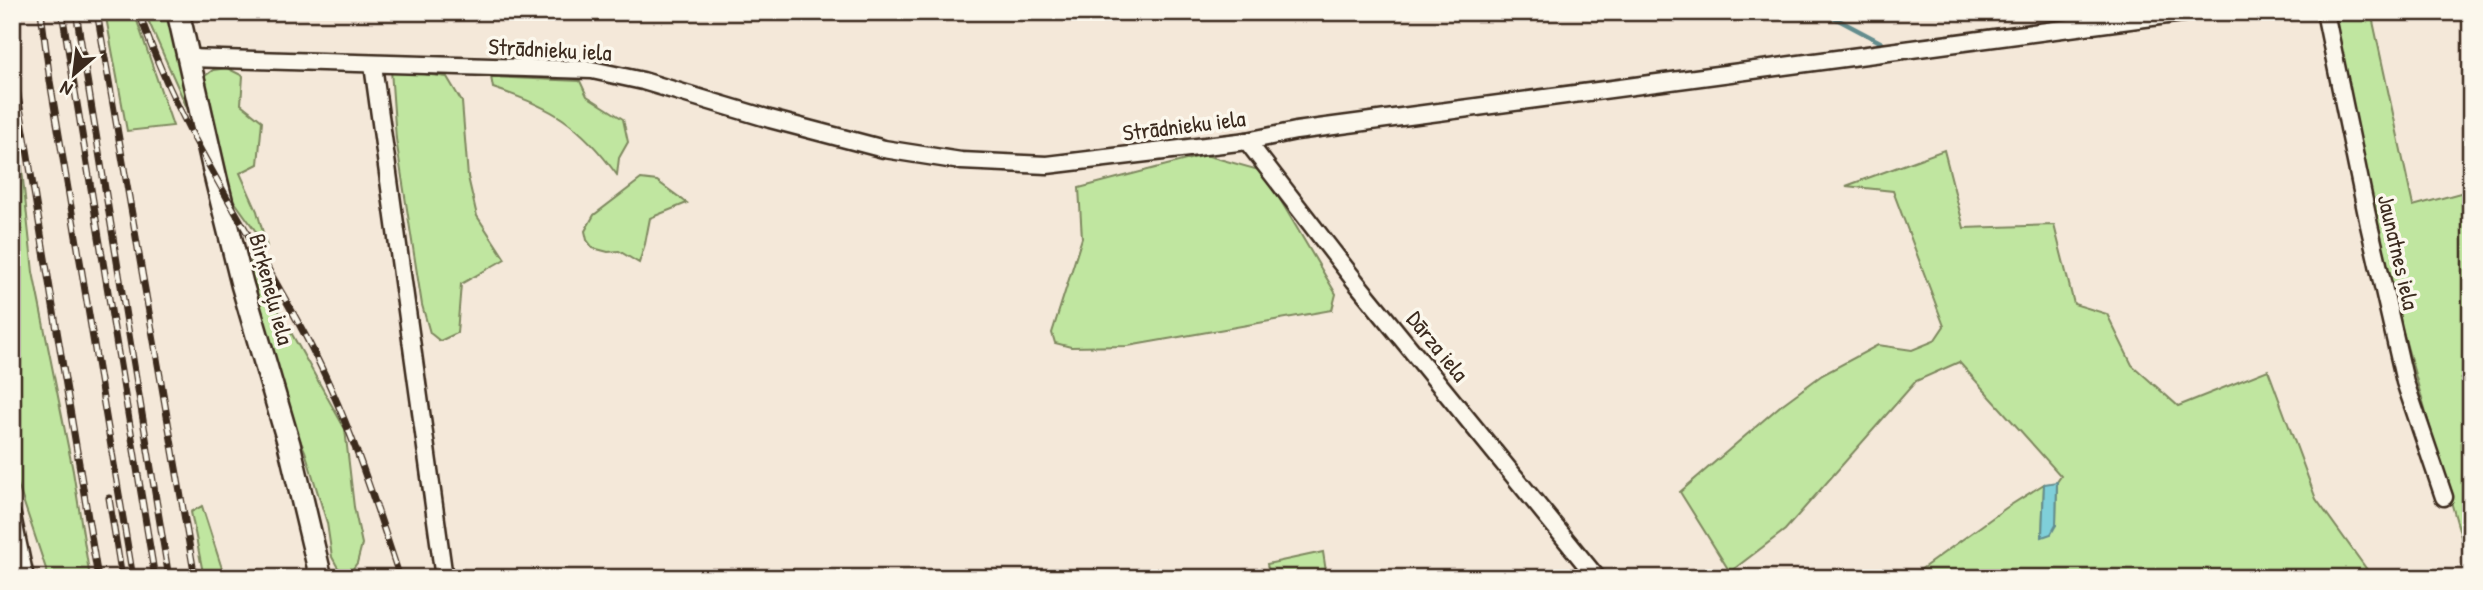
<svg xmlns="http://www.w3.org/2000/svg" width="2483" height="590" font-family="'Patrick Hand',sans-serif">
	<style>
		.green { fill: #c0e6a0; stroke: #7e885f; stroke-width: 2 }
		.water { fill: #7fcfd9; stroke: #648d8e; stroke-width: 2 }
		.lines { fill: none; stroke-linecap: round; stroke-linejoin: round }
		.stream { stroke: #648d8e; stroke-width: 4.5 }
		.minor-casing { stroke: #3b2a1e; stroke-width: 21 }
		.major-casing { stroke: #3b2a1e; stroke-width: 26 }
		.minor { stroke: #fbf7ec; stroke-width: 16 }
		.major { stroke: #fbf7ec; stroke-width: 21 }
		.rail-casing { stroke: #3b2a1e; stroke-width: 7 }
		.rail { stroke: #fbf7ec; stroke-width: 4.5; stroke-dasharray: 13; stroke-linecap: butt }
		.labels { text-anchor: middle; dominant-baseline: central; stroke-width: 7; stroke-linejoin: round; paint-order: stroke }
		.street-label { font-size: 23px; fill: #3b2a1e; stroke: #fbf7ec }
	</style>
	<rect width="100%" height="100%" fill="#f4e8d9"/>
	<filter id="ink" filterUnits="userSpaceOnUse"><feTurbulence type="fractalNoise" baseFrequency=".0143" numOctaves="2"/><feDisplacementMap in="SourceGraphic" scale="14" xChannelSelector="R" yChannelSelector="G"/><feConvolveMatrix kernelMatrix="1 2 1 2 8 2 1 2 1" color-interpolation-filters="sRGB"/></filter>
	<g filter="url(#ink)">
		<g class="green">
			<path d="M 105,12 L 134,12 L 173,126 L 127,131 Z"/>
			<path d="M 144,12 L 169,12 L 199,135 L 145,13 Z"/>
			<path d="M 2371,12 L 2413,206 L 2471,190 L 2471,572 L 2399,318 L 2331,13 Z"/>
			<path d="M 227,68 L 243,76 L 241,104 L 262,121 L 258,164 L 240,173 L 257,211 L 267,247 L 232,198 L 207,107 L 205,76 L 213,70 Z"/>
			<path d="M 391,70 L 447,77 L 462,102 L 468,177 L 477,216 L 505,259 L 461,284 L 457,333 L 440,341 L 430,333 L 422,305 L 396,139 Z"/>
			<path d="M 12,77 L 33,272 L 73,471 L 90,578 L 49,578 L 12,467 Z"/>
			<path d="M 491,77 L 580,81 L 587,96 L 623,119 L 628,142 L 619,158 L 617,175 C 580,124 552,107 493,88 Z"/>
			<path d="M 1944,150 L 1964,228 L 2054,225 L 2074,304 L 2107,314 L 2132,365 L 2178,406 L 2268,370 L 2316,499 L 2373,578 L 1909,578 L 2006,508 L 2044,484 L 2042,536 L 2056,525 L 2057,482 L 2061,476 L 1959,362 L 1916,381 L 1785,530 L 1730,572 L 1680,492 L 1780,406 L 1822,375 L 1878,345 L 1912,350 L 1934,341 L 1944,326 L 1893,191 L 1846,186 Z"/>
			<path d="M 1205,155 L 1259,170 L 1278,196 L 1336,294 L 1332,310 L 1128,346 L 1071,347 L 1055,343 L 1052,333 L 1082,238 L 1079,188 Z"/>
			<path d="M 641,179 L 657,181 L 687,203 L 650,218 L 645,244 L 639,263 L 619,251 L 608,252 L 593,248 L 587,240 L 585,231 L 594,215 Z"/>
			<path d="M 251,261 L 345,429 L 354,507 L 362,544 L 357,563 L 349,574 L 338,568 L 332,557 L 327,523 L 305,451 L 283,402 L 247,267 Z"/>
			<path d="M 202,506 L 225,578 L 204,578 L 191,512 Z"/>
			<path d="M 1323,552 L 1327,578 L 1270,578 L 1267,564 Z"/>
		</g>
		<path class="water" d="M 2057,482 L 2056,525 L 2051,534 L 2042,537 L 2044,484 Z"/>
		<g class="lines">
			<path class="stream" d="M 1831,16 L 1882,43"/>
			<defs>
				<g id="minor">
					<path d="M 2325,12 L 2369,225 L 2405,382 L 2444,497"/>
					<path d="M 188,58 L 592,70 L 643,81 L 770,119 L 884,149 L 961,161 L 1047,165 L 1247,141 L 1296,131 L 2190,12"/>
					<path d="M 373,65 L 444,578"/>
					<path d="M 1247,141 L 1355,281 L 1597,578"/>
					<path d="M 12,516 L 25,578"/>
				</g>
				<path id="major" d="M 178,12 L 216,179 L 242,284 L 289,444 L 321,578"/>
			</defs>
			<use href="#minor" class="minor-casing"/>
			<use href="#major" class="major-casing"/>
			<use href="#minor" class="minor"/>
			<use href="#major" class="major"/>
			<defs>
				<g id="rail">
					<path d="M 41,12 L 50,81 L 133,578"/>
					<path d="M 62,12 L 155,578"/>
					<path d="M 76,12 L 169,578"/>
					<path d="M 97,12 L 195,578"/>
					<path d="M 139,12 C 178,128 248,228 305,335 C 346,412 373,495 400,578"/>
					<path d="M 12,59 L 98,578"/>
					<path d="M 109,498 L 122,578"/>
				</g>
			</defs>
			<use href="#rail" class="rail-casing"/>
			<use href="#rail" class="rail"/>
		</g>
	</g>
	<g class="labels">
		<g class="street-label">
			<text transform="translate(550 49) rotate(3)">Strādnieku iela</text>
			<text transform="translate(1184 125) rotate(-7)">Strādnieku iela</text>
			<text transform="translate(2399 252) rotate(77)">Jaunatnes iela</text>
			<text transform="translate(272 289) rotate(75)">Birķeneļu iela</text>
			<text transform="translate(1438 346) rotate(51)">Dārza iela</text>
		</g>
	</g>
	<rect width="2483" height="590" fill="none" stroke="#fbf7ec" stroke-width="42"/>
	<rect x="21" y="21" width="2441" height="548" fill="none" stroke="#3b2a1e" stroke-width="2.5" filter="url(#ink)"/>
	<g transform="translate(74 74) rotate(208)" stroke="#fbf7ec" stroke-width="5" paint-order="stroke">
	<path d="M0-5L12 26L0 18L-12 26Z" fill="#3b2a1e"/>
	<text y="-10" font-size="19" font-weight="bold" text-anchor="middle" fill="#3b2a1e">N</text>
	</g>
</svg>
